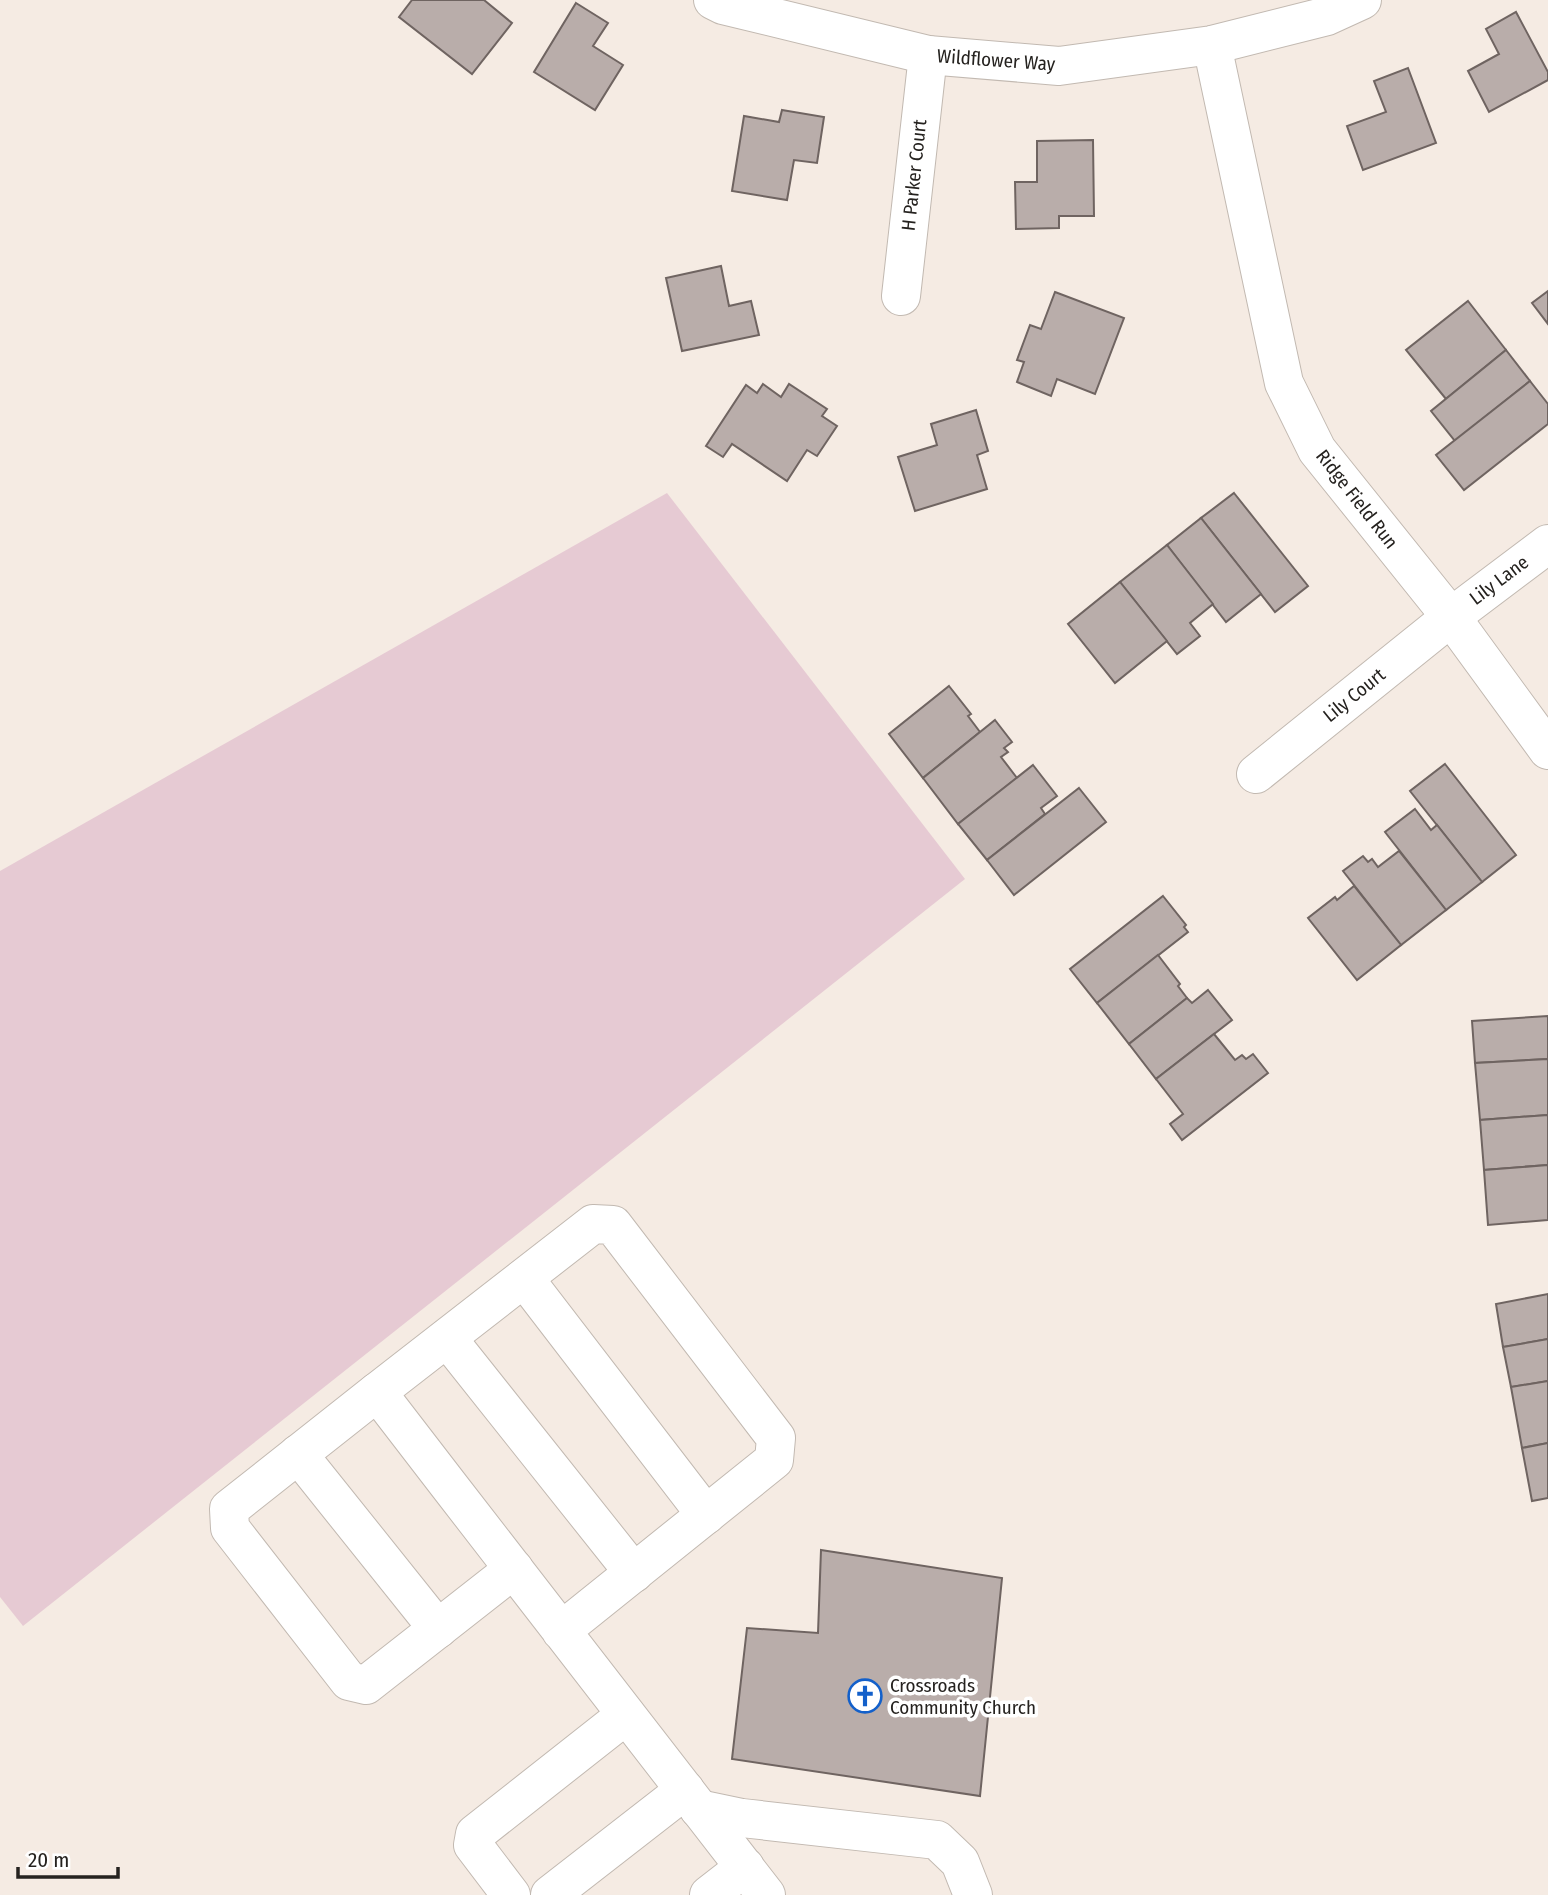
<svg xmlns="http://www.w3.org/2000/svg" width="1548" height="1895" font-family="'Fira Sans Condensed',sans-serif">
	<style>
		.green { fill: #e6cad3 }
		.building { fill: #b9adaa; stroke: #6f6461; stroke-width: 2 }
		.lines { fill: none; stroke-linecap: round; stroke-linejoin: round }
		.minor-casing { stroke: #c2b9b1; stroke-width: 40 }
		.minor { stroke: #fff; stroke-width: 38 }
		.labels { text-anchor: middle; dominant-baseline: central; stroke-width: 7; stroke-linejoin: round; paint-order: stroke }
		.street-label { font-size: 19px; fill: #25221f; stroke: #fff }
		.poi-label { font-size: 19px; fill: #25221f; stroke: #fff; text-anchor: start }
	</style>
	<rect width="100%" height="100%" fill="#f5ebe3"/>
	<path class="green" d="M 667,493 L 965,879 L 23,1626 L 0,1597 L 0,871 Z"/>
	<g class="building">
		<path d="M 412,0 L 484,0 L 512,23 L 472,74 L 399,17 Z"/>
		<path d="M 576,3 L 608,23 L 593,46 L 623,65 L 595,110 L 534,72 Z"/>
		<path d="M 1516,12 L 1548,72 L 1548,80 L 1489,112 L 1468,71 L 1499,54 L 1486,29 Z"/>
		<path d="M 1408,68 L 1436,143 L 1363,170 L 1347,126 L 1386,112 L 1374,81 Z"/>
		<path d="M 782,110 L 824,117 L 817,163 L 794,160 L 787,200 L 732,191 L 744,116 L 779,122 Z"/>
		<path d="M 1093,140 L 1094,216 L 1059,216 L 1059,228 L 1016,229 L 1015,182 L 1037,182 L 1037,141 Z"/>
		<path d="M 721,266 L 729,306 L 751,301 L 759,335 L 682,351 L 666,278 Z"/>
		<path d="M 1548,291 L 1548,324 L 1532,303 Z"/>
		<path d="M 1055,292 L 1124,318 L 1095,394 L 1057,379 L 1051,396 L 1017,382 L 1024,362 L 1017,360 L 1030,325 L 1041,329 Z"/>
		<path d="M 1468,301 L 1506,350 L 1446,399 L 1406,350 Z"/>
		<path d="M 1506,350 L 1530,381 L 1455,441 L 1431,411 Z"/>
		<path d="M 1530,381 L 1548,404 L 1548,424 L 1464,490 L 1436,455 Z"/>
		<path d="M 763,384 L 781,397 L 789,384 L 827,409 L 822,416 L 837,426 L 817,456 L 807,450 L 787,481 L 732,444 L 723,457 L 706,446 L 746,385 L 757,393 Z"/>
		<path d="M 976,410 L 988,451 L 977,455 L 987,489 L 915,511 L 898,457 L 937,445 L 931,424 Z"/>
		<path d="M 1234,493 L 1308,586 L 1275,612 L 1201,518 Z"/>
		<path d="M 1201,518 L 1261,594 L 1226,622 L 1167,545 Z"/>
		<path d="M 1167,545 L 1213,604 L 1190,623 L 1200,636 L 1177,654 L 1120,582 Z"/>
		<path d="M 1120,582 L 1167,641 L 1115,683 L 1068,624 Z"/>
		<path d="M 949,686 L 971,714 L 968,716 L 980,732 L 923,778 L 889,734 Z"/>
		<path d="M 995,720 L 1012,742 L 1004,748 L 1008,752 L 1001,757 L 1017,778 L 958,824 L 923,778 Z"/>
		<path d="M 1445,764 L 1516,855 L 1482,882 L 1410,791 Z"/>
		<path d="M 1033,765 L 1057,796 L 1041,808 L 1045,814 L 987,860 L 958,824 Z"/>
		<path d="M 1079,788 L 1106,822 L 1014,895 L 987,860 Z"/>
		<path d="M 1415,809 L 1431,830 L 1437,825 L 1482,882 L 1446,910 L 1385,832 Z"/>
		<path d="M 1399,851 L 1446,910 L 1401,945 L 1343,871 L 1363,856 L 1368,862 L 1372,859 L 1378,867 Z"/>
		<path d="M 1354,886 L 1401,945 L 1357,980 L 1308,918 L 1335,897 L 1337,900 Z"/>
		<path d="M 1163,896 L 1186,925 L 1184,927 L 1188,932 L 1097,1003 L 1070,969 Z"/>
		<path d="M 1158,955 L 1180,984 L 1178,986 L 1187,998 L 1129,1044 L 1097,1003 Z"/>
		<path d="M 1208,990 L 1232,1020 L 1156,1079 L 1129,1044 L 1187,998 L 1192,1003 Z"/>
		<path d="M 1548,1016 L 1548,1059 L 1475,1063 L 1472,1021 Z"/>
		<path d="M 1214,1034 L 1235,1060 L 1242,1055 L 1246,1059 L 1253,1054 L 1268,1073 L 1182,1140 L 1170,1124 L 1183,1114 L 1156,1079 Z"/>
		<path d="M 1548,1059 L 1548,1115 L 1480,1120 L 1475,1063 Z"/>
		<path d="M 1548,1115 L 1548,1165 L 1484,1170 L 1480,1120 Z"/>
		<path d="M 1548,1165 L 1548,1220 L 1488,1225 L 1484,1170 Z"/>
		<path d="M 1548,1294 L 1548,1339 L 1503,1347 L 1496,1304 Z"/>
		<path d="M 1548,1339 L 1548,1381 L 1511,1387 L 1503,1347 Z"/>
		<path d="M 1548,1381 L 1548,1443 L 1522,1448 L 1511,1387 Z"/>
		<path d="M 1548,1443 L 1548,1498 L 1532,1501 L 1522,1448 Z"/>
		<path d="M 821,1550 L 1002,1578 L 980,1796 L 732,1759 L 747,1628 L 818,1633 Z"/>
	</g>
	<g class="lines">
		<defs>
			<g id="minor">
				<path d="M 713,0 L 723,5 L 928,55 L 1059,66 L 1212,45 L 1327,16 L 1362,0"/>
				<path d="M 1212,45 L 1284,383 L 1317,450 L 1451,617 L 1548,750"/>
				<path d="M 901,296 L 928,55"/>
				<path d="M 1256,774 L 1451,617 L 1548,544"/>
				<path d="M 524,1278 L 706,1515"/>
				<path d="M 447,1338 L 634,1573"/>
				<path d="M 377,1392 L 229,1509 L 230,1528 L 349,1681 L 366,1685 L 514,1569"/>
				<path d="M 298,1454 L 438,1629"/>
				<path d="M 561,1631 L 774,1460 L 776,1438 L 613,1225 L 593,1224 L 377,1392 C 506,1560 636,1727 766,1895"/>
				<path d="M 699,1809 L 742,1818 L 937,1840 L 960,1862 L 973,1895"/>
				<path d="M 511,1895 L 473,1845 L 475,1834 L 626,1715"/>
				<path d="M 550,1895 L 685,1790"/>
				<path d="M 709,1895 L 745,1867"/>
			</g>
		</defs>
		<use href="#minor" class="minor-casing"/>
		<use href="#minor" class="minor"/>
	</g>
	<defs>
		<symbol id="church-ring" viewBox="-11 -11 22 22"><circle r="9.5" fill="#fff" stroke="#1360ca" stroke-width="1.5"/><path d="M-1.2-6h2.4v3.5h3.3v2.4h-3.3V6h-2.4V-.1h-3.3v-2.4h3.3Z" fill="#1360ca"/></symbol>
	</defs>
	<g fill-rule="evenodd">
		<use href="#church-ring" x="846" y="1677" width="38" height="38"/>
	</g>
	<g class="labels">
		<g class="street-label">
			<text transform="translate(996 60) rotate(4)">Wildflower Way</text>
			<text transform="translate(914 175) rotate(-84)">H Parker Court</text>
			<text transform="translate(1357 499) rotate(52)">Ridge Field Run</text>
			<text transform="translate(1499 580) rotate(-37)">Lily Lane</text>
			<text transform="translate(1354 695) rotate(-39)">Lily Court</text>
		</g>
		<g class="poi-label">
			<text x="890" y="1685">Crossroads<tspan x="890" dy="22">Community Church</tspan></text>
		</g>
	</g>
	<path d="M18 1867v10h100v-10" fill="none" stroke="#25221f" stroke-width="3.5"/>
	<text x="28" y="1867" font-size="21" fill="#25221f" stroke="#ffffff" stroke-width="5" paint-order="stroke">20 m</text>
</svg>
